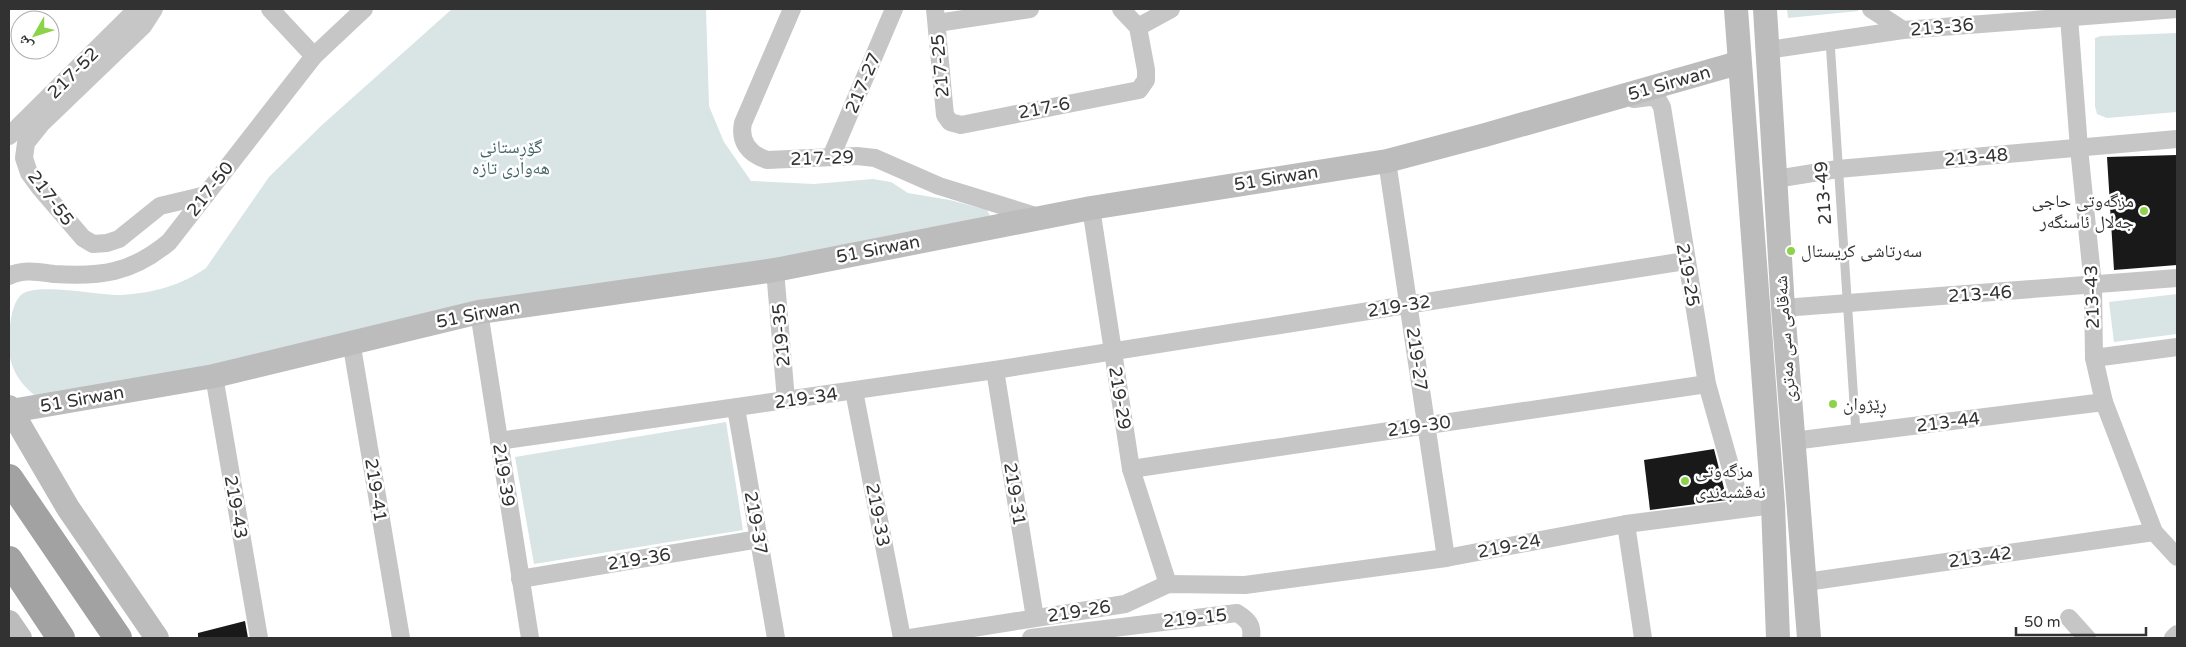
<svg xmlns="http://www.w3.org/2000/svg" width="2186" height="647" font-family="'Varela Round','Noto Naskh Arabic',sans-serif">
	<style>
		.green { fill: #d9e4e5 }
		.building { fill: #191919 }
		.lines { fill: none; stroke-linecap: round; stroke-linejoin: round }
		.service { stroke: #c6c6c6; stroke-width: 9 }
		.minor { stroke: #c6c6c6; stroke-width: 18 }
		.secondary { stroke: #bcbcbc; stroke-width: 24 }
		.trunk { stroke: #a2a2a2; stroke-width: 28 }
		.poi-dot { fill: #8dd24b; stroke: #fff; stroke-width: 2 }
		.labels { text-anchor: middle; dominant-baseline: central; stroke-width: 5; stroke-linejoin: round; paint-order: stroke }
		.street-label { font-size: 18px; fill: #323232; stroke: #fff }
		.park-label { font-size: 18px; fill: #446569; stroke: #fff }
		.poi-label { font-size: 18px; fill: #323232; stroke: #fff; text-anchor: start }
	</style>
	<rect width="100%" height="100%" fill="#fff"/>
	<g class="green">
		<path d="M 452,9 L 706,9 L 709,106 L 724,142 L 751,181 L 814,184 L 873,179 L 891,182 L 908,193 L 950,200 L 987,210 L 994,224 L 881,249 L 47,403 C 26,392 9,372 9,347 C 9,333 10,307 20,296 C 33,281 100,296 121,295 C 153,293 180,286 206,268 L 269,177 L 322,125 Z"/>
		<path d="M 1787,9 L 1855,9 L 1859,11 L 1788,18 Z"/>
		<path d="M 2177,33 L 2177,112 L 2107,118 L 2097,114 L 2095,106 L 2095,38 L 2101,36 Z"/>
		<path d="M 2177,294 L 2177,334 L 2114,342 L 2109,302 Z"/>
		<path d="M 726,422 L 743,530 L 534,564 L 515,457 Z"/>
	</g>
	<g class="building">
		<path d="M 2177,155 L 2177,265 L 2114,270 L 2107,157 Z"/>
		<path d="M 1714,449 L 1727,500 L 1650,510 L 1644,460 Z"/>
		<path d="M 245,621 L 248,638 L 198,638 L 198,633 Z"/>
	</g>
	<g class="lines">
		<path class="service" d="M 1830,41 L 1856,433"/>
		<g class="minor">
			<path d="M 154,9 L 143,26 L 42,123 L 26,143 L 24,158 L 29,173 L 40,188 L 83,238 L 93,244 L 107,243 L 119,239 L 160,206 L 206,195"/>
			<path d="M 270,9 L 314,56"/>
			<path d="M 792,9 L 743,123 C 739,142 749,154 767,160 L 857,156 L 875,158 L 939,186 L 1039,217"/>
			<path d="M 935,9 L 945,115 L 950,122 L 961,125 L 1139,90 L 1146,80 L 1146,70 L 1138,27 L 1121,9"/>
			<path d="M 1871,9 L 1903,30"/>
			<path d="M 2069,17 L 2079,148 L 2093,286 L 2094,358 L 2104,402 L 2154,532 L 2177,557"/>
			<path d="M 937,23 L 1030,9"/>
			<path d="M 1138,27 L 1171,9"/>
			<path d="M 1768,50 L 1903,30 L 2177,9"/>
			<path d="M 1634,99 L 1649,97 L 1657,98 L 1662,107 L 1707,384 L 1735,483 L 1740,508"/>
			<path d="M 9,136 L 137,9"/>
			<path d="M 831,157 L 894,9"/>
			<path d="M 1387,161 L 1446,558"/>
			<path d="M 1775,179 L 1838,169 L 2177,139"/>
			<path d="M 1091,208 L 1131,469 L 1168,584"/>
			<path d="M 775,270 L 786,400"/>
			<path d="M 9,276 C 23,269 38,272 54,274 C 101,277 132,273 169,242 L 314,56 L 364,9"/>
			<path d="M 1783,308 L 2177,278"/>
			<path d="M 479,312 L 530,638"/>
			<path d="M 351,341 L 401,638"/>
			<path d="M 2094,358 L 2177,347"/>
			<path d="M 995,370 L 1035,618"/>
			<path d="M 214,376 L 259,638"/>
			<path d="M 854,391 L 902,638"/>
			<path d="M 736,408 L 776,638"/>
			<path d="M 499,441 L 995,370 L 1685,261"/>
			<path d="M 1793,441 L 2104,402"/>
			<path d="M 1131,469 L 1707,384"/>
			<path d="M 1626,524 L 1643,638"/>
			<path d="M 520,579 L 759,539"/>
			<path d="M 1806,582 L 2154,532"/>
			<path d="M 2069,618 L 2087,638"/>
			<path d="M 910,638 L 1125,604 L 1168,584 L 1245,585 L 1446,558 L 1626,524 L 1773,505"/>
			<path d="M 1031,638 L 1237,613 C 1248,620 1253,625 1251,638"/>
			<path d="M 2173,638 L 2177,634"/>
		</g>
		<g class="secondary">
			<path d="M 1736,9 L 1773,505 L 1778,638"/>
			<path d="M 1765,9 L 1783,308 L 1809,638"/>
			<path d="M 9,407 L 68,508 L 157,638"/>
			<path d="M 11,411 L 214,376 L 479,312 L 775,270 L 1091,208 L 1387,161 L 1485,135 L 1738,63"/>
			<path d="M 9,622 L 20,638"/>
		</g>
		<g class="trunk">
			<path d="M 9,478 L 118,638"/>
			<path d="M 9,560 L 61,638"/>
		</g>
	</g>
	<g class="poi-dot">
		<circle cx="2144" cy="211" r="5"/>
		<circle cx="1791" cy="251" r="5"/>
		<circle cx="1833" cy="404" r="5"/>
		<circle cx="1685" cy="481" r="5"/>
	</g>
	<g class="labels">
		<g class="street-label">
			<text transform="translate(1942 27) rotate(-5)">213-36</text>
			<text transform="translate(940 66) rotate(-95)">217-25</text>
			<text transform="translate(73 73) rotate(-45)">217-52</text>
			<text transform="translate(863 83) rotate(-67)">217-27</text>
			<text transform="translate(1669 83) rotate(-16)">51 Sirwan</text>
			<text transform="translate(1044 108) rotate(-11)">217-6</text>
			<text transform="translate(1976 157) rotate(-5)">213-48</text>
			<text transform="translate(822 158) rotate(-2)">217-29</text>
			<text transform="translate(1276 178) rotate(-9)">51 Sirwan</text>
			<text transform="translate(210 189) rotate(-52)">217-50</text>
			<text transform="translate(1823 193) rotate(-94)">213-49</text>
			<text transform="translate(51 198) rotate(53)">217-55</text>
			<text transform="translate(878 249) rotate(-11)">51 Sirwan</text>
			<text transform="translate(1688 275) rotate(80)">219-25</text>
			<text transform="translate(1980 294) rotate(-4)">213-46</text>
			<text transform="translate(2092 297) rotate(-92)">213-43</text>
			<text transform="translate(1399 306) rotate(-9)">219-32</text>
			<text transform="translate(478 314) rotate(-11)">51 Sirwan</text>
			<text transform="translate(781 335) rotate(-95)">219-35</text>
			<text transform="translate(1785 339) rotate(-94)">شەقامی سی مەتری</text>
			<text transform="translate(1417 359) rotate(82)">219-27</text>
			<text transform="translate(806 398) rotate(-8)">219-34</text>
			<text transform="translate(1120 398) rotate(81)">219-29</text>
			<text transform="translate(82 399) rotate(-10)">51 Sirwan</text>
			<text transform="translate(1948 422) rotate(-7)">213-44</text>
			<text transform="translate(1419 426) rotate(-8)">219-30</text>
			<text transform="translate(504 475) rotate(81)">219-39</text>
			<text transform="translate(376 490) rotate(81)">219-41</text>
			<text transform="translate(1015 494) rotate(81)">219-31</text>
			<text transform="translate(236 507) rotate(80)">219-43</text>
			<text transform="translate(878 515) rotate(79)">219-33</text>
			<text transform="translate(756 523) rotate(80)">219-37</text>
			<text transform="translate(1509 546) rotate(-11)">219-24</text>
			<text transform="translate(1980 557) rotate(-8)">213-42</text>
			<text transform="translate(639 559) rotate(-9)">219-36</text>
			<text transform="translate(1079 611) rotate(-9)">219-26</text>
			<text transform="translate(1195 618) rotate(-6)">219-15</text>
		</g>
		<g class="park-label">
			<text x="511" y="147">گۆڕستانی<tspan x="511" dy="21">هەواری تازە</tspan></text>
		</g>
		<g class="poi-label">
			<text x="2134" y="201" text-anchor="end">مزگەوتی حاجی<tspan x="2134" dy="21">جەلال ئاسنگەر</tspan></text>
			<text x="1801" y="251">سەرتاشی کریستال</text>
			<text x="1843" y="404">ڕێژوان</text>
			<text x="1695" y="471">مزگەوتی<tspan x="1695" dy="21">نەقشبەندی</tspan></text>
		</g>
	</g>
	<rect width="2186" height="647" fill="none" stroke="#323232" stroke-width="20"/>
	<g transform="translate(35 35) rotate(231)"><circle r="24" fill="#ffffff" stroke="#adadad"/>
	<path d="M0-4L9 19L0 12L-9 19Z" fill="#8dd24b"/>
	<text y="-8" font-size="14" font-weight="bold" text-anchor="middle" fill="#323232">ش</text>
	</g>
	<path d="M2016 627v8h130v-8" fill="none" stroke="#323232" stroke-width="2.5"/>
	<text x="2024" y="627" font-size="15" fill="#323232" stroke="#ffffff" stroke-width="4" paint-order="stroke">50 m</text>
</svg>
